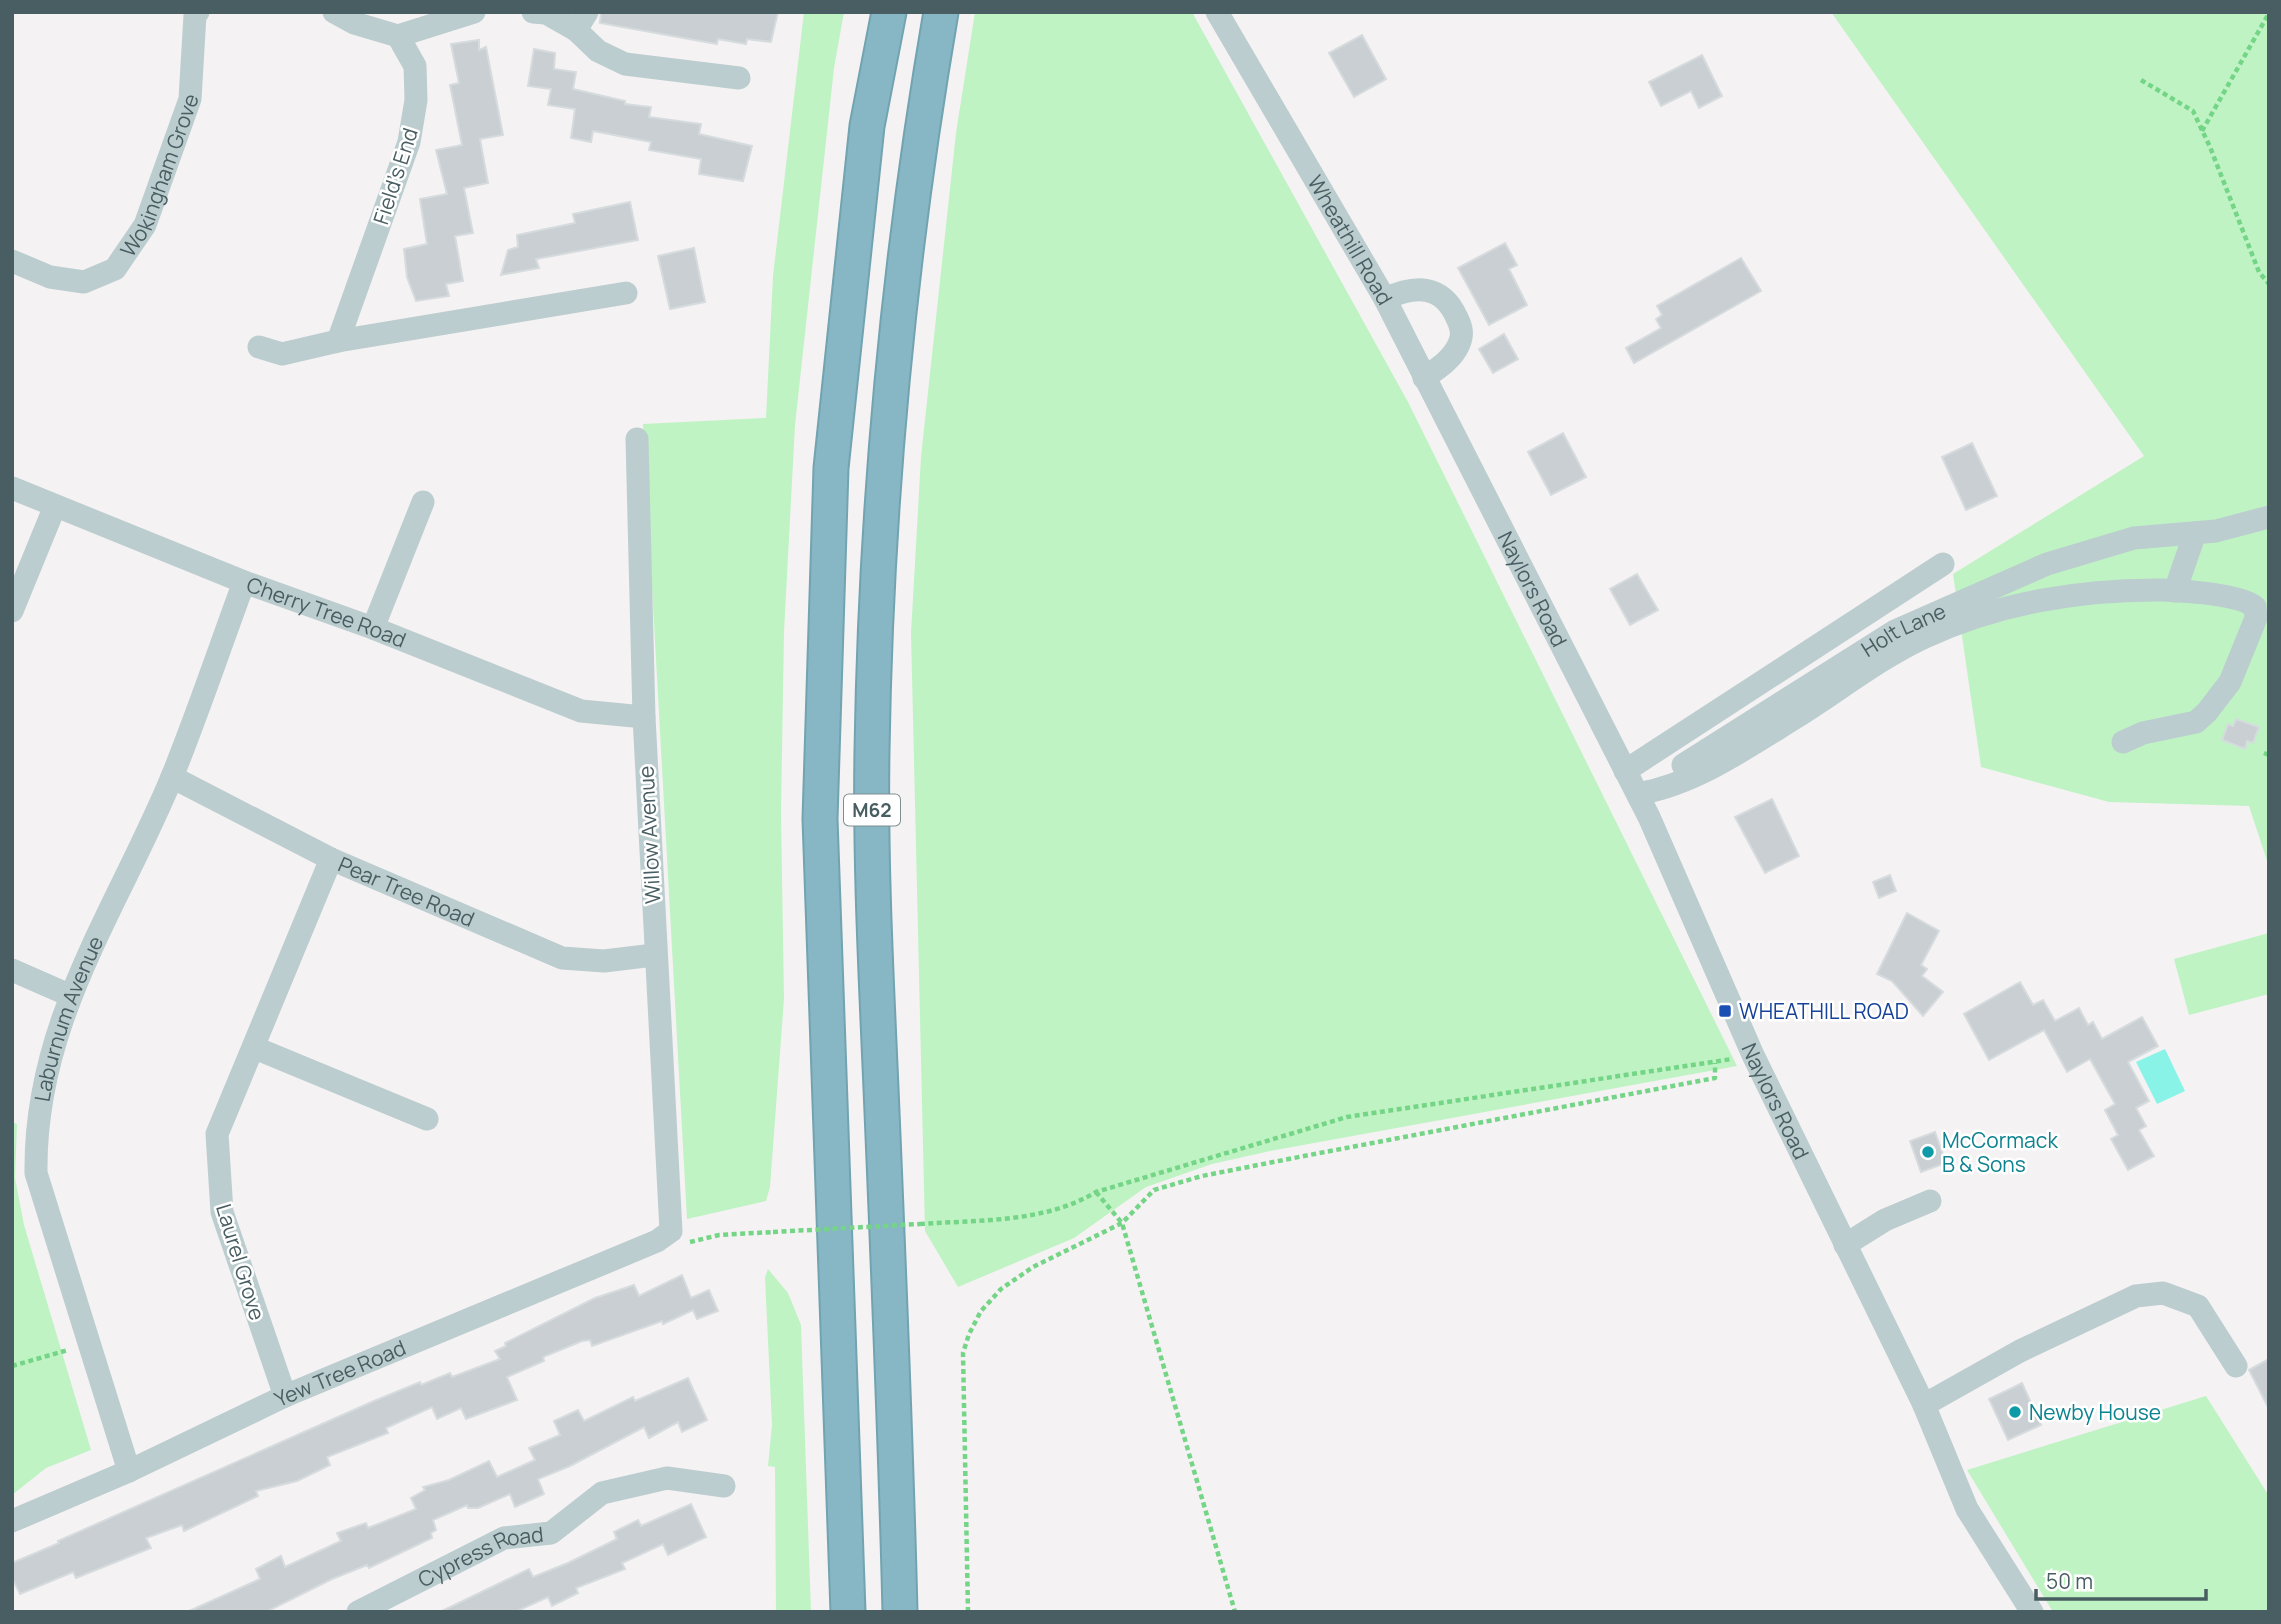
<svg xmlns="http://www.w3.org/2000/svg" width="2281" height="1624" font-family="Manrope,sans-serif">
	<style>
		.green { fill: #bff3c3 }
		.water { fill: #8af3e8 }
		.building { fill: #c9cfd2; stroke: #d6dbde; stroke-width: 2 }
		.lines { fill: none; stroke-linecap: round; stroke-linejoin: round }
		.highway-casing { stroke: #72a3b0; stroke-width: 37 }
		.path { stroke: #74d587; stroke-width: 4.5; stroke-dasharray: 5 3.5; stroke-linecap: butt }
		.minor { stroke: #bccdcf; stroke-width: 23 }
		.highway { stroke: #87b7c4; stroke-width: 33 }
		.path-bridge { stroke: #74d587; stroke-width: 4.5; stroke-dasharray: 5 3.5; stroke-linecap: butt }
		.transit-dot { fill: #1a4fb4; stroke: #fff; stroke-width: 2.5 }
		.culture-dot { fill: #0f9aa8; stroke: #fff; stroke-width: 2.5 }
		.labels { text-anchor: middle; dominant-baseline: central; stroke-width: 5; stroke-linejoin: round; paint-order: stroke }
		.shield { fill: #fff; stroke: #7f8e91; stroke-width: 2 }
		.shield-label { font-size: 19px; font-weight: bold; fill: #485e62 }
		.street-label { font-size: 21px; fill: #485e62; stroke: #fff }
		.transit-label { font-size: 21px; fill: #164399; stroke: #fff; text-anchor: start }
		.culture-label { font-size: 21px; fill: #0d838f; stroke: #fff; text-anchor: start }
	</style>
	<rect width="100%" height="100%" fill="#f5f2f3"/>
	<g class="green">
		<path d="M 804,12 L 844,12 L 834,68 L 795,425 L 784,632 L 781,814 L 784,999 L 770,1187 L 766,1201 L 687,1219 L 643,424 L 766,418 L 773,276 Z"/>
		<path d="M 975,12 L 1192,12 L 1408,402 L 1737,1066 L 1270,1151 L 1212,1164 L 1146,1187 L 1074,1238 L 958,1287 L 925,1231 L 911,633 L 921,457 L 956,133 Z"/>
		<path d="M 1831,12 L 2269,12 L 2269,867 L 2249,806 L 2109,802 L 1981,767 L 1953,574 L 2144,456 Z"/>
		<path d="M 2269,933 L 2269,994 L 2189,1015 L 2174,959 Z"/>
		<path d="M 12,1122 L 17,1124 L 15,1178 L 24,1225 L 91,1450 L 46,1468 L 12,1495 Z"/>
		<path d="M 768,1269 L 788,1293 L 801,1325 L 811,1612 L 776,1612 L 775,1467 L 768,1466 L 772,1425 L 765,1278 Z"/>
		<path d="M 2206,1396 L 2269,1496 L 2269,1612 L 2053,1612 L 1967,1470 Z"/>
	</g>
	<path class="water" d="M 2165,1049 L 2185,1091 L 2157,1104 L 2136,1062 Z"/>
	<g class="building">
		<path d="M 601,12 L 778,12 L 771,42 L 747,39 L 746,44 L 718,39 L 717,44 L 600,23 Z"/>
		<path d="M 1362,35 L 1386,79 L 1354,97 L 1329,53 Z"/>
		<path d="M 479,40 L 479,50 L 486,47 L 503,135 L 480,139 L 488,183 L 464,188 L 473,233 L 455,236 L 463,281 L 446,284 L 449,296 L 416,301 L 407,277 L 404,249 L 427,244 L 420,199 L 447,194 L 436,150 L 462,145 L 450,85 L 459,83 L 451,44 Z"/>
		<path d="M 534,49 L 555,53 L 554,69 L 576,72 L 573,89 L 625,101 L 625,104 L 651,107 L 649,117 L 701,124 L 699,134 L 752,146 L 743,181 L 699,174 L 701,159 L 649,150 L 651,142 L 593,131 L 591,142 L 571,138 L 575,109 L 548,105 L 551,89 L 528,86 Z"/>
		<path d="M 1702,55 L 1722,96 L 1699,108 L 1691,91 L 1661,106 L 1649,82 Z"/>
		<path d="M 630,202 L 638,240 L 536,259 L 539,268 L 501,275 L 508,250 L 518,247 L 517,235 L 575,223 L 573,214 Z"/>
		<path d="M 1505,243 L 1517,265 L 1509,269 L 1527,305 L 1489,325 L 1458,268 Z"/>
		<path d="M 694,248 L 705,302 L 670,309 L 658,256 Z"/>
		<path d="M 1741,258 L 1761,291 L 1634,363 L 1626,348 L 1661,328 L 1656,319 L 1662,315 L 1657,306 Z"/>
		<path d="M 1504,334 L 1518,359 L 1493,373 L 1479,349 Z"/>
		<path d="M 1563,433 L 1586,477 L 1551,495 L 1528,452 Z"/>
		<path d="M 1972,443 L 1997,496 L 1966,510 L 1942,457 Z"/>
		<path d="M 1637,574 L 1658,610 L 1630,625 L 1610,589 Z"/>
		<path d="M 2236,719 L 2259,727 L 2253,743 L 2247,741 L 2245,749 L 2222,740 L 2228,724 L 2233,726 Z"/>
		<path d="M 1772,799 L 1799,856 L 1765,873 L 1735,817 Z"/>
		<path d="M 1890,875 L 1896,891 L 1879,898 L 1873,882 Z"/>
		<path d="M 1907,913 L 1939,931 L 1921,965 L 1927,969 L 1922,976 L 1943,992 L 1923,1016 L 1892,981 L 1877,974 Z"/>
		<path d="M 2020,982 L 2033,1005 L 2043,1000 L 2055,1021 L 2079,1008 L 2088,1025 L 2093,1022 L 2102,1039 L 2142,1017 L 2158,1046 L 2128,1062 L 2149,1101 L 2136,1108 L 2146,1126 L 2139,1130 L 2154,1156 L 2128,1170 L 2111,1139 L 2118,1135 L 2105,1110 L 2115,1104 L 2090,1059 L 2067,1072 L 2044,1030 L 1989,1060 L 1964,1014 Z"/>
		<path d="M 1935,1132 L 1946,1163 L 1921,1172 L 1910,1141 Z"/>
		<path d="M 682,1275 L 691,1298 L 709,1290 L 718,1311 L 697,1319 L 693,1310 L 663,1324 L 662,1321 L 592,1346 L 590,1340 L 582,1341 L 543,1357 L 544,1361 L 507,1377 L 517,1400 L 466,1419 L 461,1408 L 437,1419 L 432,1407 L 386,1428 L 388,1433 L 327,1457 L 330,1465 L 297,1481 L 256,1491 L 258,1496 L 184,1531 L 182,1525 L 146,1538 L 151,1548 L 76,1578 L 73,1572 L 20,1594 L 12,1578 L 12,1563 L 59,1543 L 58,1541 L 374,1401 L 420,1382 L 421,1385 L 450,1373 L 452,1377 L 500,1359 L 495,1351 L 506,1346 L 505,1343 L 595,1298 L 634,1285 L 639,1296 Z"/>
		<path d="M 2269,1359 L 2269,1409 L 2249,1370 Z"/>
		<path d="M 688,1378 L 707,1420 L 682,1432 L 678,1422 L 649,1438 L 644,1427 L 570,1466 L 538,1479 L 544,1494 L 515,1507 L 510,1494 L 478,1508 L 468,1508 L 467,1505 L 433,1520 L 436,1530 L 431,1533 L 432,1538 L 369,1568 L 367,1565 L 332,1579 L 266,1612 L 187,1612 L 260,1579 L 256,1569 L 281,1556 L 285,1567 L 341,1541 L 337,1533 L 366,1523 L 368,1528 L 416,1509 L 411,1498 L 425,1490 L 423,1487 L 449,1480 L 489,1461 L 497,1477 L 535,1460 L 529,1448 L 560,1435 L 554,1421 L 578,1410 L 584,1421 L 633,1397 L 635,1401 Z"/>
		<path d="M 2022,1383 L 2041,1425 L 2008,1440 L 1989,1399 Z"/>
		<path d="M 691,1504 L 706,1537 L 668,1555 L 663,1544 L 622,1563 L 625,1569 L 576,1588 L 578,1593 L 552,1606 L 548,1597 L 515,1612 L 440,1612 L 529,1569 L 533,1577 L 568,1563 L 617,1539 L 614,1532 L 638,1520 L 641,1526 Z"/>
	</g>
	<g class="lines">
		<defs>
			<g id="highway">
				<path d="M 848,1612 L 820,819 L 831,468 L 867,126 L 889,12"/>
				<path d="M 900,1612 C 896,1445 889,1279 882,1112 C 877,991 870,871 872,750 C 876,503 899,256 941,12"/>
			</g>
		</defs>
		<use href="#highway" class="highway-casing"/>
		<g class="path">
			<path d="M 2141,80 L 2193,111 L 2210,147 L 2259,272 L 2269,284"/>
			<path d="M 2202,131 L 2269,13"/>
			<path d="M 2264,753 L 2269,755"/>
			<path d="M 1096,1192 L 1122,1223 L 1235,1612"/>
			<path d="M 920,1224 C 978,1220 1045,1223 1096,1192 L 1347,1117 L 1732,1059"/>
			<path d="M 690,1242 L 719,1235 L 773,1232"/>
			<path d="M 12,1366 L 68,1350"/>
			<path d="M 968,1612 L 963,1353 L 969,1334 L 981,1311 L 1001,1289 L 1033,1267 L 1122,1223 L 1154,1190 L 1202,1176 L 1304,1156 L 1715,1078 L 1715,1063"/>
		</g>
		<g class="minor">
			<path d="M 334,12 L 354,23 L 398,36 L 415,66 L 416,100 L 409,142 L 338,341"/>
			<path d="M 533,12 L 546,13 L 576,30"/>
			<path d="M 587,12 L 576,30 L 598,51 L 625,64 L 739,78"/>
			<path id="s1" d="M 1217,12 L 1385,299 L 1649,817 L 1753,1055 L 1924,1405 L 1967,1509 L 2032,1612"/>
			<path d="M 398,36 L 474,12"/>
			<path id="s2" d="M 12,261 L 50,277 L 84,282 L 115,269 L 145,225 L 190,99 L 195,15 L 198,12"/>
			<path d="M 1385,299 C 1415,285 1442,284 1457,318 C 1462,328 1463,335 1459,344 C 1452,360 1437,369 1424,378"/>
			<path d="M 259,347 L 282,354 L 338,341 L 626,293"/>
			<path id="s3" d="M 12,488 L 244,582 L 373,628 L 581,711 L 644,717"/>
			<path d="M 2175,591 L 2195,533"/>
			<path d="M 12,611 L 55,506"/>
			<path d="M 373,628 L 423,502"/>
			<path id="s4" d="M 1683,765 L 1895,631 L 2047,564 L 2134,538 L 2216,531 L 2269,517"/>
			<path d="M 1625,771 L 1943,564"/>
			<path id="s5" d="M 172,777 L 331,859 L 562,958 L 604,961 L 654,955"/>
			<path d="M 1642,793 C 1697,783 1751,745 1798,716 C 1838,691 1883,656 1925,637 C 1998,603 2082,589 2163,590 C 2184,591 2240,594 2255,607 L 2256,618 L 2230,682 L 2207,712 L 2196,722 L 2143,733 L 2123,742"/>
			<path d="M 12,970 L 69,995"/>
			<path d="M 255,1048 L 427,1119"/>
			<path d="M 1845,1245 L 1885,1220 L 1930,1201"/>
			<path d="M 285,1396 L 222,1212 L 217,1134 L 331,859"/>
			<path d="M 1924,1405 L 2020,1351 L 2136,1296 L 2163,1293 L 2198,1306 L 2236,1366"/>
			<path id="s6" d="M 129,1471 L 36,1173 C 34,1022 117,910 172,777 C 198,713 220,647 244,582"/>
			<path id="s7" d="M 12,1521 L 129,1471 L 285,1396 L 657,1241 L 671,1231 L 644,717 L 637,439"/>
			<path id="s8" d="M 358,1612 L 504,1538 L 551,1533 L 602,1493 L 667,1478 L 724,1486"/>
		</g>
		<use href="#highway" class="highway"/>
		<path class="path-bridge" d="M 773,1232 L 920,1224"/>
	</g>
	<rect class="transit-dot" x="1718" y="1004" width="14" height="14" rx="3.5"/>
	<g class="culture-dot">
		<circle cx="1928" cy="1152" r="7"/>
		<circle cx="2015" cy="1412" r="7"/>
	</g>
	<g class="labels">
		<rect class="shield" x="844" y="794.5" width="56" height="31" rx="5"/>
		<g class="shield-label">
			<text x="872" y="810">M62</text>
		</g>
		<g class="street-label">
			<text stroke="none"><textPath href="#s2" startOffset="214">Wokingham Grove</textPath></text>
			<text transform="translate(395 176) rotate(-72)">Field's End</text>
			<text stroke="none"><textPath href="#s1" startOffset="264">Wheathill Road</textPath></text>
			<text stroke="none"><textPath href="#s1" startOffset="658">Naylors Road</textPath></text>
			<text stroke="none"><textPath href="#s3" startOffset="338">Cherry Tree Road</textPath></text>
			<text stroke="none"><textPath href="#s4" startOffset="259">Holt Lane</textPath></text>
			<text transform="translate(649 835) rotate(-93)">Willow Avenue</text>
			<text stroke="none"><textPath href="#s5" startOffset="261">Pear Tree Road</textPath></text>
			<text stroke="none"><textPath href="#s6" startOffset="471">Laburnum Avenue</textPath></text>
			<text stroke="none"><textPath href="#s1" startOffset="1225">Naylors Road</textPath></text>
			<text transform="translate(241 1262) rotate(73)">Laurel Grove</text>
			<text stroke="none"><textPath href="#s7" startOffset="360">Yew Tree Road</textPath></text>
			<text stroke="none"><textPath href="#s8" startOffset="136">Cypress Road</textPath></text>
		</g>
		<g class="transit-label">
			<text x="1739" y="1011">WHEATHILL ROAD</text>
		</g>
		<g class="culture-label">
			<text x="1942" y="1140">McCormack<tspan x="1942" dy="24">B &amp; Sons</tspan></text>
			<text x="2029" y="1412">Newby House</text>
		</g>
	</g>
	<rect width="2281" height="1624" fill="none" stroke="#485e62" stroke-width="28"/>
	<path d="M2036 1589v10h170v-10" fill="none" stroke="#485e62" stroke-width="3.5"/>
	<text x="2046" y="1589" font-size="21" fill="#485e62" stroke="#ffffff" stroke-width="5" paint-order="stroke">50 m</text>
</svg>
